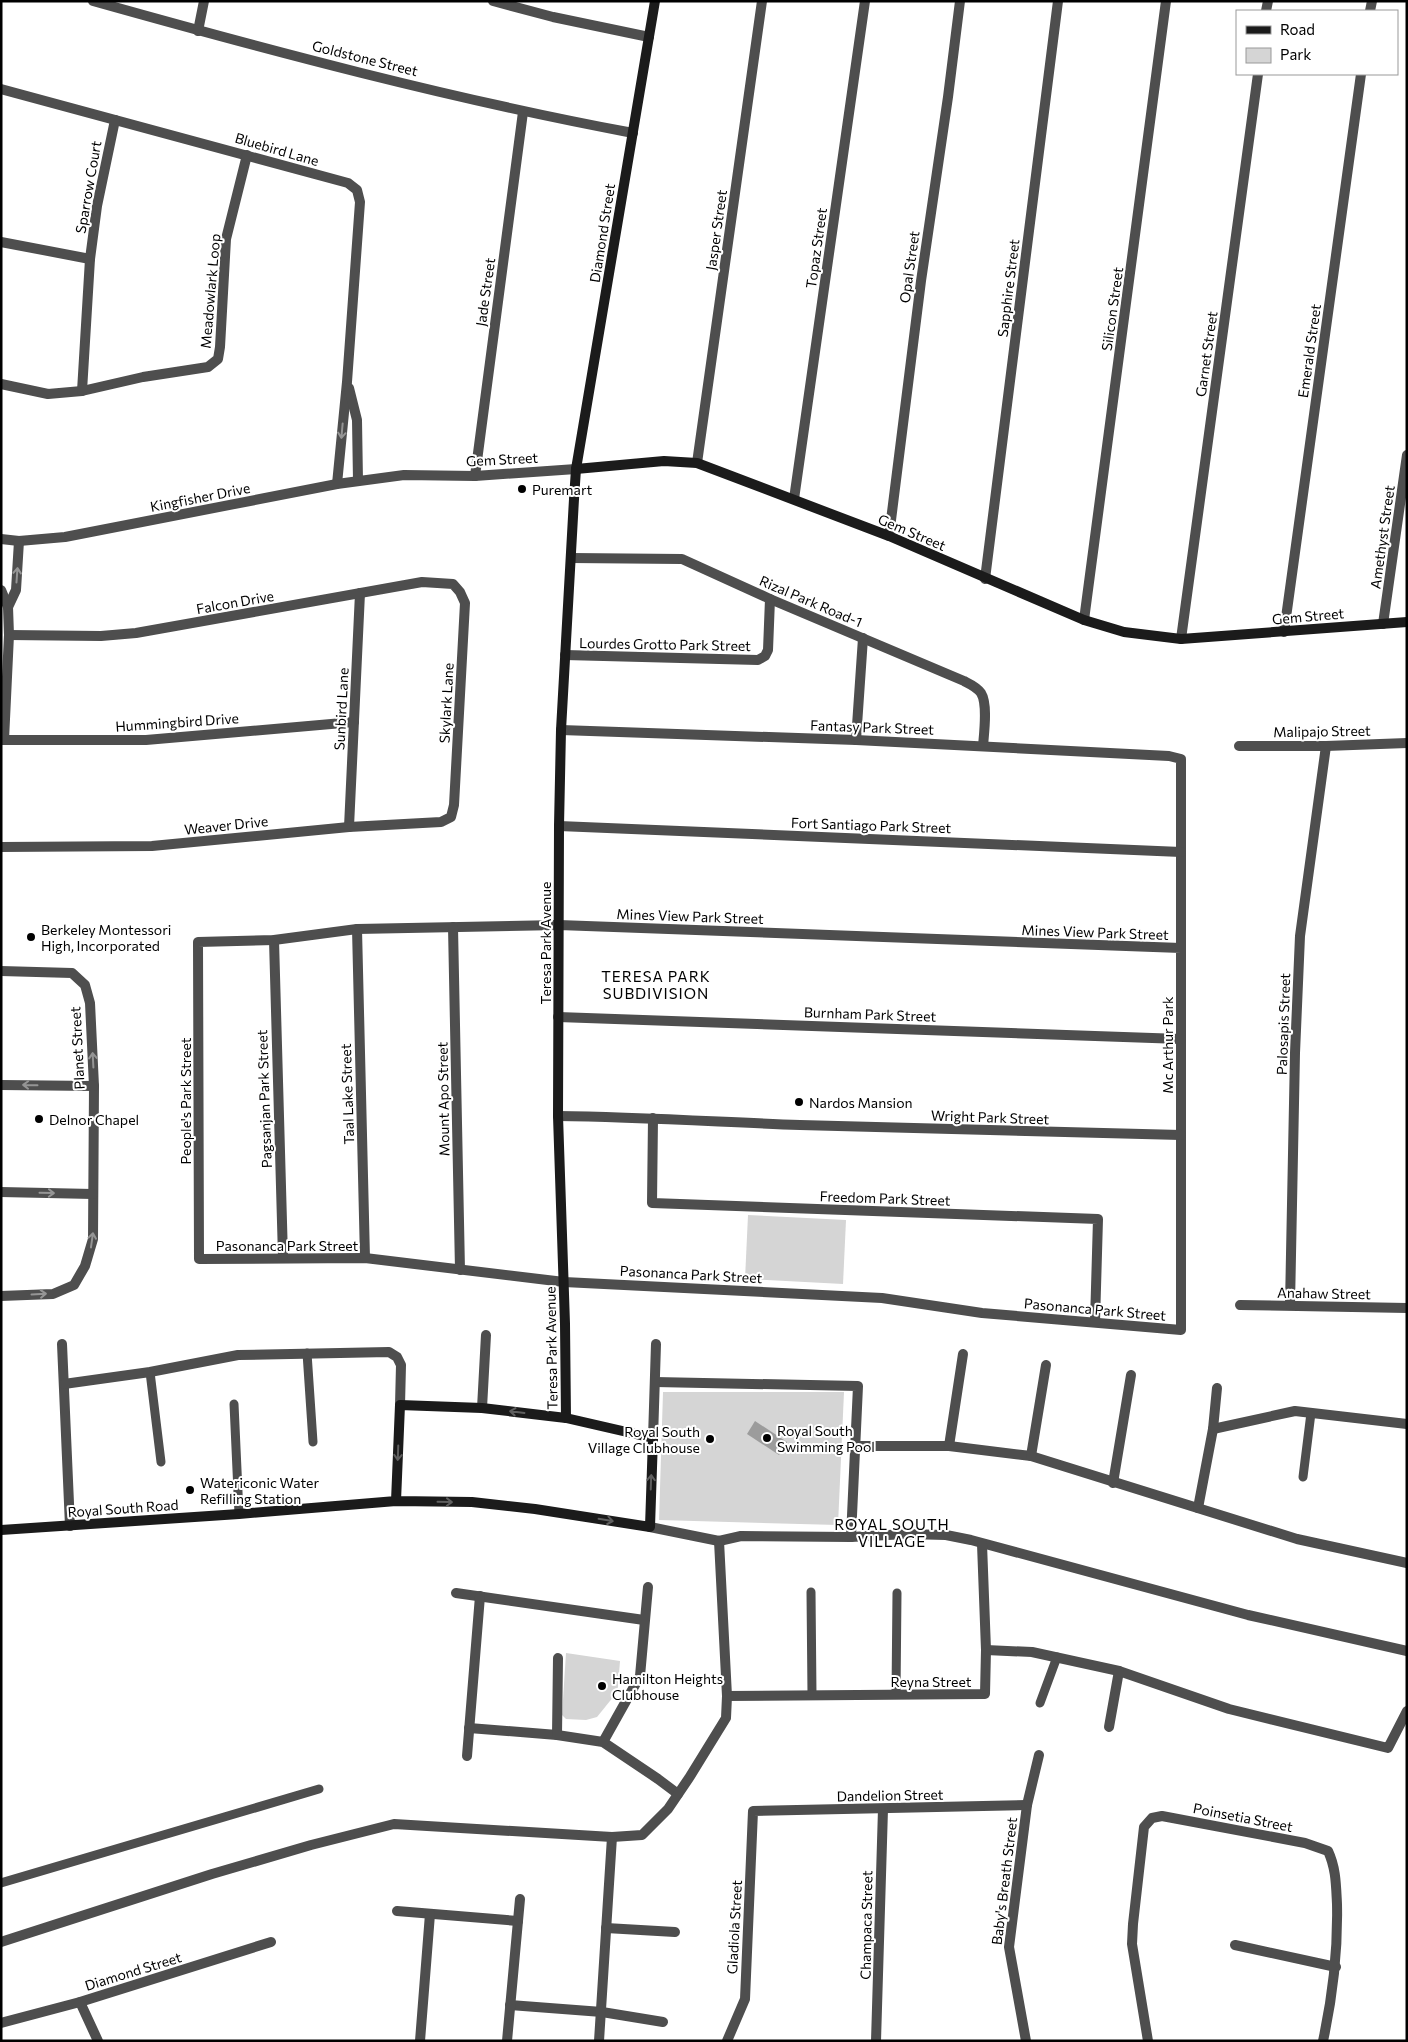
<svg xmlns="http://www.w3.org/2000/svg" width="1408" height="2042" font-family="Commissioner,sans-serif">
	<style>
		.green { fill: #d5d5d5 }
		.water { fill: #9c9c9c }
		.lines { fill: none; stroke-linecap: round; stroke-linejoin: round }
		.lane { stroke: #4e4e4e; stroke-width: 9 }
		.street { stroke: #4e4e4e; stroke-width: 10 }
		.secondary { stroke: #1b1b1b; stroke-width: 10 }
		.oneway { stroke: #959595 }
		.oneway2 { stroke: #5f5f5f }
		.poi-dot { fill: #000; stroke: #fff; stroke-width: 2 }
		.labels { text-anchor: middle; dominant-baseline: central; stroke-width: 4; stroke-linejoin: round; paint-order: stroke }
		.street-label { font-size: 14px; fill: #000; stroke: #fff }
		.poi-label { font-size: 14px; fill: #000; stroke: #fff; text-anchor: start }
		.neighbourhood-label { font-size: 15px; letter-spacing: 1px; fill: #000; stroke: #fff }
	</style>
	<rect width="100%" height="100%" fill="#fff"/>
	<g class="green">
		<path d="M 748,1215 L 846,1220 L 843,1284 L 745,1279 Z"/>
		<path d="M 663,1392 L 844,1392 L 838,1525 L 659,1520 Z"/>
		<path d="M 566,1653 L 620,1661 L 618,1687 L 614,1696 L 597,1717 L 586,1720 L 566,1719 L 562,1715 Z"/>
	</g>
	<path class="water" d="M 755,1421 L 787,1442 L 779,1455 L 747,1434 Z"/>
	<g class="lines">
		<g class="lane">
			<path d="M 307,1353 L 313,1442"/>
			<path d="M 150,1372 L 161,1462"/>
			<path d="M 234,1404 L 239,1514"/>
			<path d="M 1303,1477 L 1311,1413"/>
			<path d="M 811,1592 L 812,1695"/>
			<path d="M 896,1694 L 897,1593"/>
			<path d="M 1040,1703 L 1057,1657"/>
			<path d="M 1,1883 L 319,1789"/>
		</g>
		<g class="street">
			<path d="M 93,1 C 271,51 451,99 633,133"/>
			<path d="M 493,1 L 553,17 L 649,37"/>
			<path d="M 1266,11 L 1268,1"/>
			<path d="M 1370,11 L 1372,1"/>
			<path d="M 198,31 L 204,1"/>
			<path d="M 1,89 L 348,183 L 357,190 L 360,202 L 347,382 L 337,484"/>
			<path d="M 1,242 L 90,259"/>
			<path d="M 1,384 L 48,394 L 82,391 L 143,377 L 208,367 L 218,359 L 220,347 L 226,239 L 247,155"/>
			<path d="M 349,388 L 357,420 L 358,481"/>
			<path d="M 82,391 L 90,259 L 97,206 L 115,120"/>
			<path d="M 697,463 L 762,1"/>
			<path d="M 475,476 L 523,112"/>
			<path d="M 794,499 L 865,1"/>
			<path d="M 889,536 L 921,281 L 948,97 L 960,1"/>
			<path d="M 1,539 L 19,541 L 65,537 L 337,484 L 404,475 L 475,476 L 576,469"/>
			<path d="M 571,558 L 682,559 L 770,599 L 964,681 C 970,684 977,687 981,693 C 988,704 984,733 983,746"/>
			<path d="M 985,579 L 1058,1"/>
			<path d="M 1,590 L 8,607 L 9,635 L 4,740"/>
			<path d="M 8,607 L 16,590 L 19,541"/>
			<path d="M 1084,620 L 1166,1"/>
			<path d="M 1383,624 L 1407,455"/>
			<path d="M 1284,632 L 1361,74"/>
			<path d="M 1181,639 L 1258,74"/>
			<path d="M 565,655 L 758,660 L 765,656 L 768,650 L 770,599"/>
			<path d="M 561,730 L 856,740 L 1169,756 L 1181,759 L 1181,1330 L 982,1313 L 882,1298 L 564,1282 L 365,1258 L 199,1259 L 198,942 L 274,940 L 357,929 L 559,925 L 1181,948"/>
			<path d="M 1,740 L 146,740 L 354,722"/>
			<path d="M 856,740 L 863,638"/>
			<path d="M 1239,746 L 1326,746 L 1407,743"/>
			<path d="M 559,826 L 1181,852"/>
			<path d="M 349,827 L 360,593"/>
			<path d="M 1,847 L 152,846 L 349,827 L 441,822 L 451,817 L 454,805 L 465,603 L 460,592 L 453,584 L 422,582 L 136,633 L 101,636 L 9,635"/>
			<path d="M 453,927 L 460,1270"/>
			<path d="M 357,929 L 365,1258"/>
			<path d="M 274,940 L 283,1257"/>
			<path d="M 1,971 L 72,973 L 85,985 L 90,1003 L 94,1086 L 93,1239 L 85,1266 L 74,1285 L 53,1294 L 1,1296"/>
			<path d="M 558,1017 L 1181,1039"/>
			<path d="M 1,1085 L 94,1086"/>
			<path d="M 558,1116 C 639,1117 719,1122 800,1125 C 927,1129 1054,1132 1181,1135"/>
			<path d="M 653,1118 L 652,1203 L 1098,1219 L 1095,1322"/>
			<path d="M 1,1192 L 93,1194"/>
			<path d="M 1240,1305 L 1407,1308"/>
			<path d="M 1290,1305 L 1295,1053 L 1300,936 L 1326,746"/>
			<path d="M 62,1344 L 70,1526"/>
			<path d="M 655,1382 L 858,1386 L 851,1537"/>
			<path d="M 64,1384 L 150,1372 L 238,1355 L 389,1352 L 397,1357 L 401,1365 L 400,1405"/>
			<path d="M 482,1408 L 486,1335"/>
			<path d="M 1213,1429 L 1295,1411 L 1407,1424"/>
			<path d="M 653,1438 L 656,1344"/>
			<path d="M 856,1446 L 949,1446 L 1031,1456 L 1297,1539 L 1407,1563"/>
			<path d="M 949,1446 L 963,1354"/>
			<path d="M 1031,1456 L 1046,1365"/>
			<path d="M 1113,1483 L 1131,1375"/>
			<path d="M 1198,1508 L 1213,1429 L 1217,1388"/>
			<path d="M 650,1527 L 719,1541 L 741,1536 L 851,1537 L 906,1534 L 946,1535 L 971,1540 L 1248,1615 L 1407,1651"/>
			<path d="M 456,1593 L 644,1620"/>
			<path d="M 986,1650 L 1032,1652 L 1119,1671 L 1229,1709 L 1388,1748 L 1407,1711"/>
			<path d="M 727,1696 L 985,1694 L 986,1650 L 982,1544"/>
			<path d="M 1109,1727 L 1119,1671"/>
			<path d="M 469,1728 L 557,1735 L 603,1742 L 658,1779 L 678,1794"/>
			<path d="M 557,1735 L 558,1658"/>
			<path d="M 603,1742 L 640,1676 L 648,1587"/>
			<path d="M 467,1756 L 480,1596"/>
			<path d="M 397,1911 L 518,1921"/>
			<path d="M 606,1928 L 675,1932"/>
			<path d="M 1,1942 L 212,1874 L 311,1845 L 394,1824 L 612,1837 L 642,1835 L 668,1809 L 689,1778 L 726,1718 L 727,1696 L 719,1541"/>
			<path d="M 1235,1945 L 1336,1967"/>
			<path d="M 80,2002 L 98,2041"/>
			<path d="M 510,2005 L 602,2012 L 663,2022"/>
			<path d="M 1,2023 L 80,2002 L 271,1942"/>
			<path d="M 420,2041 L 430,1914"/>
			<path d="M 507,2041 L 520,1899"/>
			<path d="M 599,2041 L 612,1837"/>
			<path d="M 727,2041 L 745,1999 L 753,1811 L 1027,1805"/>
			<path d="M 876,2041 L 883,1809"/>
			<path d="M 1026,2041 L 1009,1947 L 1027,1805 L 1039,1755"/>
			<path d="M 1148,2041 L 1132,1944 L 1133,1924 L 1144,1827 L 1152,1818 L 1162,1816 L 1305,1843 L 1328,1851 C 1336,1868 1336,1885 1337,1904 C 1338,1951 1333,1995 1323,2041"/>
		</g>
		<g class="secondary">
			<path d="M 576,469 L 664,461 L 697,463 L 889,536 L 1084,620 L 1124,632 L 1181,639 L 1407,622"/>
			<path d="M 566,1418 L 565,1324 L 558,1116 L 559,826 L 561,730 L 574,499 L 576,469 L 655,1"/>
			<path d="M 1,1530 L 239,1514 L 396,1501 L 472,1502 L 535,1509 L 650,1527 L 653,1438 L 566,1418 L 482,1408 L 400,1405 L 396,1501"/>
		</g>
	</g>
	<defs><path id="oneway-shaft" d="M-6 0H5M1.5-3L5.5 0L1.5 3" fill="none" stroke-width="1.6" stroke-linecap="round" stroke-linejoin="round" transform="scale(1.25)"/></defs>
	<g class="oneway">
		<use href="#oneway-shaft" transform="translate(342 431) rotate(95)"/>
		<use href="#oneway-shaft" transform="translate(17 575) rotate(-86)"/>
		<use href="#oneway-shaft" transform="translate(93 1060) rotate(-93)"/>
		<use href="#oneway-shaft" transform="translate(30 1085) rotate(-179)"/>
		<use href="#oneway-shaft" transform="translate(47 1193) rotate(1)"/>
		<use href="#oneway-shaft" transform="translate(92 1240) rotate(-82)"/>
		<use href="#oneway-shaft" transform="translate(39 1294) rotate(-3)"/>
	</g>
	<g class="oneway2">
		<use href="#oneway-shaft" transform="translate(517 1412) rotate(-173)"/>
		<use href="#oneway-shaft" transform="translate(398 1453) rotate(92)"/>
		<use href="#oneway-shaft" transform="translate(651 1482) rotate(-88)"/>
		<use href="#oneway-shaft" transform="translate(445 1502) rotate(1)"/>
		<use href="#oneway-shaft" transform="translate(606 1520) rotate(9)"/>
	</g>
	<g class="poi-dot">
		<circle cx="522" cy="489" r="5"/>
		<circle cx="31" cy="937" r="5"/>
		<circle cx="799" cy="1102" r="5"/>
		<circle cx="39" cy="1119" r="5"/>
		<circle cx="767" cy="1438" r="5"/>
		<circle cx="710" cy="1439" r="5"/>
		<circle cx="190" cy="1490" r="5"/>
		<circle cx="602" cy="1686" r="5"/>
	</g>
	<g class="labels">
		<g class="street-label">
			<text transform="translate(365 58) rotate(14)">Goldstone Street</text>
			<text transform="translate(277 149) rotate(16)">Bluebird Lane</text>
			<text transform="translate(88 187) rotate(-80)">Sparrow Court</text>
			<text transform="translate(716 230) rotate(-82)">Jasper Street</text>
			<text transform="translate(602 233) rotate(-81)">Diamond Street</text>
			<text transform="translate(816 248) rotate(-82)">Topaz Street</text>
			<text transform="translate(909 267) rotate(-82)">Opal Street</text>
			<text transform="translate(1008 288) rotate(-83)">Sapphire Street</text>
			<text transform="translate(210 291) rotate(-85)">Meadowlark Loop</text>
			<text transform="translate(485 292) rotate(-82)">Jade Street</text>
			<text transform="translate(1112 309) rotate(-82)">Silicon Street</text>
			<text transform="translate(1309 351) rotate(-82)">Emerald Street</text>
			<text transform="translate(1206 354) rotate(-82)">Garnet Street</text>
			<text transform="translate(502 459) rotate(-3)">Gem Street</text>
			<text transform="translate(200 497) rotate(-11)">Kingfisher Drive</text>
			<text transform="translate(912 532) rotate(23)">Gem Street</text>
			<text transform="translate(1382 537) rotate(-82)">Amethyst Street</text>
			<text transform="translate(811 601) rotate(23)">Rizal Park Road-1</text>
			<text transform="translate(235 602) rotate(-10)">Falcon Drive</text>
			<text transform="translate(1308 616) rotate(-5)">Gem Street</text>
			<text transform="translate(665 644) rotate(1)">Lourdes Grotto Park Street</text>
			<text transform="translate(446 703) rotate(-87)">Skylark Lane</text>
			<text transform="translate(341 709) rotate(-87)">Sunbird Lane</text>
			<text transform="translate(177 722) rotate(-4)">Hummingbird Drive</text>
			<text transform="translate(872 727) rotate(2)">Fantasy Park Street</text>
			<text transform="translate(1322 731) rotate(-1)">Malipajo Street</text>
			<text transform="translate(226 825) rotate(-6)">Weaver Drive</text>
			<text transform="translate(871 825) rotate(2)">Fort Santiago Park Street</text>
			<text transform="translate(690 916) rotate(2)">Mines View Park Street</text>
			<text transform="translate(1095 932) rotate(2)">Mines View Park Street</text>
			<text transform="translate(545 943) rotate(-90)">Teresa Park Avenue</text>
			<text transform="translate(870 1014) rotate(2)">Burnham Park Street</text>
			<text transform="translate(1283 1024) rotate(-88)">Palosapis Street</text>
			<text transform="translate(1167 1045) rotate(-90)">Mc Arthur Park</text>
			<text transform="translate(77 1048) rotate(-93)">Planet Street</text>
			<text transform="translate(347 1094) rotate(-92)">Taal Lake Street</text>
			<text transform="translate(264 1099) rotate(-92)">Pagsanjan Park Street</text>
			<text transform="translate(443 1099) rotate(-91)">Mount Apo Street</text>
			<text transform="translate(185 1101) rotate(-90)">People's Park Street</text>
			<text transform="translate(990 1117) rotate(2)">Wright Park Street</text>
			<text transform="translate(885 1198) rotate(2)">Freedom Park Street</text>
			<text x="287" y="1245">Pasonanca Park Street</text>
			<text transform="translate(691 1274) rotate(3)">Pasonanca Park Street</text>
			<text transform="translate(1324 1293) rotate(1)">Anahaw Street</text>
			<text transform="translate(1095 1309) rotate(5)">Pasonanca Park Street</text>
			<text transform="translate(551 1348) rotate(-91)">Teresa Park Avenue</text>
			<text transform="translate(123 1508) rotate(-4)">Royal South Road</text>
			<text x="931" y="1681">Reyna Street</text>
			<text transform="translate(890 1795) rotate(-1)">Dandelion Street</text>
			<text transform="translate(1243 1817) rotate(11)">Poinsetia Street</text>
			<text transform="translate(1004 1881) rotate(-83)">Baby's Breath Street</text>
			<text transform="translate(866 1925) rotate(-89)">Champaca Street</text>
			<text transform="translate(734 1927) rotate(-87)">Gladiola Street</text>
			<text transform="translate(133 1971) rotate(-17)">Diamond Street</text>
		</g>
		<g class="poi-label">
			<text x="532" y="489">Puremart</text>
			<text x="41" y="929">Berkeley Montessori<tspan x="41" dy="16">High, Incorporated</tspan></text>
			<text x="809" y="1102">Nardos Mansion</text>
			<text x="49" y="1119">Delnor Chapel</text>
			<text x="777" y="1430">Royal South<tspan x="777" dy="16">Swimming Pool</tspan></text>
			<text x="700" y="1431" text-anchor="end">Royal South<tspan x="700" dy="16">Village Clubhouse</tspan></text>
			<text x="200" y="1482">Watericonic Water<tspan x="200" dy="16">Refilling Station</tspan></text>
			<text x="612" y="1678">Hamilton Heights<tspan x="612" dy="16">Clubhouse</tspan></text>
		</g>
		<g class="neighbourhood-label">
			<text x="656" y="976">TERESA PARK<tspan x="656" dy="17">SUBDIVISION</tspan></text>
			<text x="892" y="1524">ROYAL SOUTH<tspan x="892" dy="17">VILLAGE</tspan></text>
		</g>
	</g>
	<rect width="1408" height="2042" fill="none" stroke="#000000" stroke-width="5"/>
	<rect x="1236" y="10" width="162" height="65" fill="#ffffff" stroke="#999999"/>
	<rect x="1246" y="26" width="25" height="8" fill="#1b1b1b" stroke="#999999"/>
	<text x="1280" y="35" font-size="15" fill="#000000">Road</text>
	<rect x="1246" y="48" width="25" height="15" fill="#d5d5d5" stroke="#999999"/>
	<text x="1280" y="60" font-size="15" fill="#000000">Park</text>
</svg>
